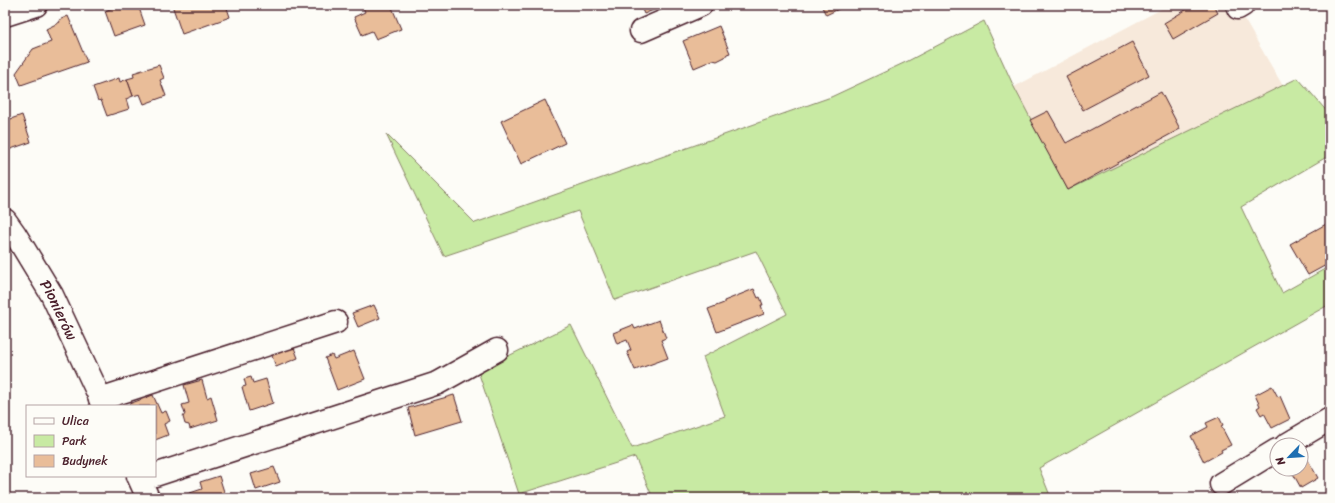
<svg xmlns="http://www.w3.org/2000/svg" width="1335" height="503" font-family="Sriracha,sans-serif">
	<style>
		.built { fill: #f7e9db }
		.green { fill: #c8eaa3; stroke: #898467 }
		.building { fill: #e9bd99; stroke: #4a1f2b }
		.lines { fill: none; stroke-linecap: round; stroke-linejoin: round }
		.minor-casing { stroke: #4a1f2b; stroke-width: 25 }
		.minor { stroke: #fdfcf7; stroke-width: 22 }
		.labels { text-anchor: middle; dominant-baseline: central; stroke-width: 3; stroke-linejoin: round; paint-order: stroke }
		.street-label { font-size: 15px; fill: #4a1f2b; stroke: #fdfcf7 }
	</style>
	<rect width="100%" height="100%" fill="#fdfcf7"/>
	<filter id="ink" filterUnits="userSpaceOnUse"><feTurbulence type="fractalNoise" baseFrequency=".025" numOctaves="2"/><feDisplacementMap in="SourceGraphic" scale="8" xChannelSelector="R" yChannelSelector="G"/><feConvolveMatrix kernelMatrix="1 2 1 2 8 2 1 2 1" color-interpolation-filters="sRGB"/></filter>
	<g filter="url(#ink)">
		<path class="built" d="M 1169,5 L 1236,5 L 1283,86 L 1068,190 L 1014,87 Z"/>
		<path class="green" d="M 984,21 L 1014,87 L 1068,190 L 1298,78 L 1330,115 L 1330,155 L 1241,207 L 1282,293 L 1330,266 L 1330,304 L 1039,468 L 1051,498 L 653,498 L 635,457 L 519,494 L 478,371 L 571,325 L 632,448 L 725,416 L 703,357 L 787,314 L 756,251 L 615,300 L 578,211 L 444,256 L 386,134 L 475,223 L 831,97 L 908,61 Z"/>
		<g class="building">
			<path d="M 120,5 L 138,5 L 145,25 L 114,36 L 105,11 Z"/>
			<path d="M 172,5 L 226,5 L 230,17 L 182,34 Z"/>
			<path d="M 362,5 L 391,5 L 401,29 L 376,39 L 372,31 L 362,35 L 354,17 L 365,12 Z"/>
			<path d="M 640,5 L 665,5 L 644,14 Z"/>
			<path d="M 821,5 L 847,5 L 826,15 Z"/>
			<path d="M 1194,5 L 1213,5 L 1218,13 L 1173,39 L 1164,23 Z"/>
			<path d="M 68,16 L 87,62 L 21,85 L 16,73 L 33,49 L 51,42 L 46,29 L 60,22 L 59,20 Z"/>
			<path d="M 719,26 L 730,53 L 727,54 L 725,57 L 717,61 L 713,60 L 694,68 L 683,41 Z"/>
			<path d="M 1132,42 L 1149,75 L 1083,110 L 1066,77 Z"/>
			<path d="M 159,65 L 164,78 L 160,80 L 166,96 L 144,104 L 140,94 L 133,96 L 127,79 L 134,77 L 133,73 Z"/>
			<path d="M 119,78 L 120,82 L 127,79 L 133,96 L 126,99 L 129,109 L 107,116 L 101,100 L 98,101 L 93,87 Z"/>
			<path d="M 1161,92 L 1180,129 L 1068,190 L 1030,120 L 1048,111 L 1066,143 Z"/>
			<path d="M 545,100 L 565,143 L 521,164 L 501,121 Z"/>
			<path d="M 22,115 L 31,142 L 5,151 L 5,121 Z"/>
			<path d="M 1328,223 L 1330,226 L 1330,263 L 1308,275 L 1290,244 Z"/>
			<path d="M 754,289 L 758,298 L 760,297 L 763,305 L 761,305 L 764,314 L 717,332 L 708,309 L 724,303 L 724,301 Z"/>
			<path d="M 374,305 L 380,318 L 358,327 L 352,313 Z"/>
			<path d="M 659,320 L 666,338 L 661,340 L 668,358 L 635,370 L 627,352 L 631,350 L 627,340 L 617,344 L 613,333 L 633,325 L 635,329 Z"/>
			<path d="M 293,345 L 298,358 L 276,367 L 271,353 Z"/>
			<path d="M 354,351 L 365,379 L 337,390 L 325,358 L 332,355 L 334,359 Z"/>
			<path d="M 251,377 L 253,383 L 266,379 L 273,403 L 249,411 L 242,387 L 246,386 L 244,379 Z"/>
			<path d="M 202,380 L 207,398 L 211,396 L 218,420 L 190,429 L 189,425 L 185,424 L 183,417 L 185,414 L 182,405 L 189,403 L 184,385 Z"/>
			<path d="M 1272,386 L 1278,397 L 1280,396 L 1290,419 L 1272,428 L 1264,413 L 1261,415 L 1257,408 L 1260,406 L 1255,395 Z"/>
			<path d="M 153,395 L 161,413 L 166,411 L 170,421 L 164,424 L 168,435 L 155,440 L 155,406 L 129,406 L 129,404 Z"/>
			<path d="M 454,395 L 462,421 L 415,435 L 408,408 Z"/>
			<path d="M 1219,417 L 1223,425 L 1221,426 L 1231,445 L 1221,450 L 1222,452 L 1204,462 L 1191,436 L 1208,427 L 1206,423 Z"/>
			<path d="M 1308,460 L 1318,478 L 1301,488 L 1291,470 L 1293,469 L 1301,469 L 1301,465 Z"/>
			<path d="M 274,467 L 280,482 L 256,490 L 251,474 Z"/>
			<path d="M 219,476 L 226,498 L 188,498 L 187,494 L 202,489 L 200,482 Z"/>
		</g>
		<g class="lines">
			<defs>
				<g id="minor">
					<path d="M 1238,8 L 1243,5"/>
					<path d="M 5,15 L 36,5"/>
					<path d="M 641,31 L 701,5"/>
					<path id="s1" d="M 5,220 L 15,234 L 52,295 L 104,406"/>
					<path d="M 100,399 L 336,322"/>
					<path d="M 1286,445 L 1330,419"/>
					<path d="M 155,475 L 438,383 L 497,350"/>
					<path d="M 138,476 L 148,498"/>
					<path d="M 1221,484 L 1277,450"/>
				</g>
			</defs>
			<use href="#minor" class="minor-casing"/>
			<use href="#minor" class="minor"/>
		</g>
	</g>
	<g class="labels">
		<g class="street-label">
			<text stroke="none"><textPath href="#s1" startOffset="105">Pionierów</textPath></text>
		</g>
	</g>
	<rect width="1335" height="503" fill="none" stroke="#fdfcf7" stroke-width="20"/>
	<rect x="10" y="10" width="1315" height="483" fill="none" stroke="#4a1f2b" stroke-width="1.5" filter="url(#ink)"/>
	<rect x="26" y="405" width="130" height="72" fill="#fdfcf7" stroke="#b5a4a5"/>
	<rect x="34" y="418" width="20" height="6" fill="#fdfcf7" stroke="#b5a4a5"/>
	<text x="62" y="425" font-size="12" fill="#4a1f2b">Ulica</text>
	<rect x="34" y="435" width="20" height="12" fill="#c8eaa3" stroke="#b5a4a5"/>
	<text x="62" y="445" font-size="12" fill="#4a1f2b">Park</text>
	<rect x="34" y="455" width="20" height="12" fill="#e9bd99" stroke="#b5a4a5"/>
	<text x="62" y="465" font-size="12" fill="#4a1f2b">Budynek</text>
	<g transform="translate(1289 457) rotate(245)"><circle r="19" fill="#fdfcf7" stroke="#b5a4a5"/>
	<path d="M0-3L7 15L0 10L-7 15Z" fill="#1f6fb2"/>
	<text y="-6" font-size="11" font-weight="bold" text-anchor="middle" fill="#4a1f2b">N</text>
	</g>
</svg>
